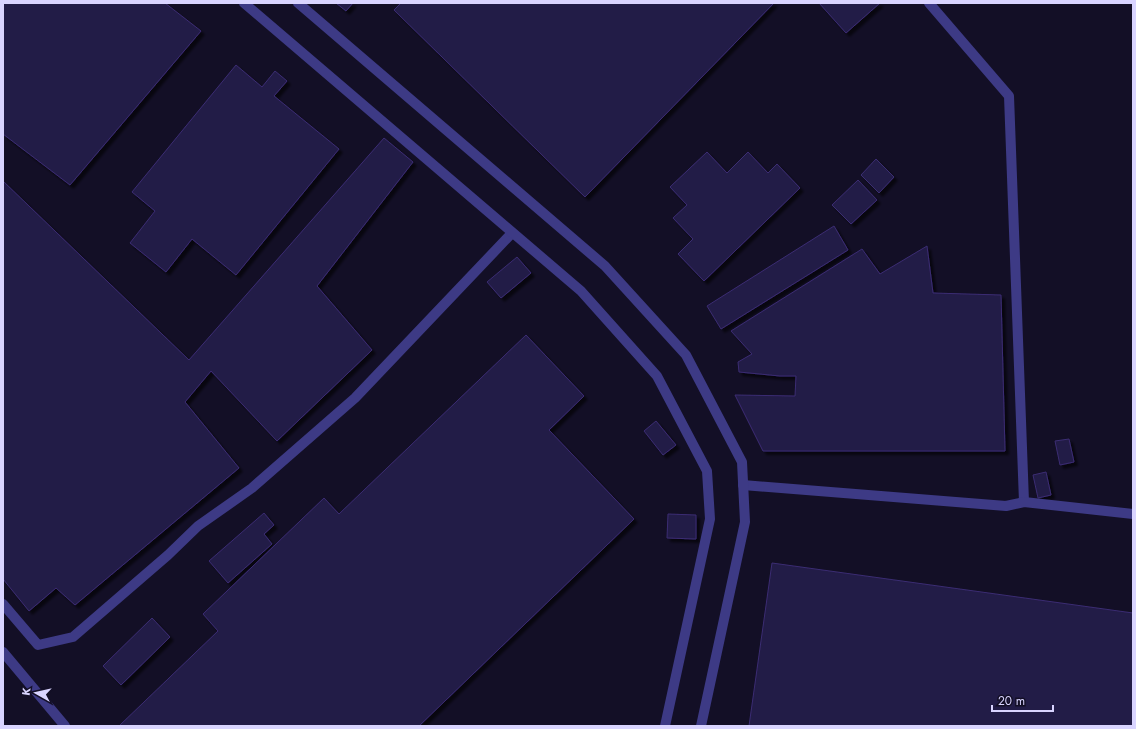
<svg xmlns="http://www.w3.org/2000/svg" width="1136" height="729" font-family="Jost,sans-serif">
	<style>
		.building { fill: #241b47; stroke: #3b2d73; filter: url(#shadow) }
		.lines { fill: none; stroke-linecap: round; stroke-linejoin: round }
		.minor { stroke: #3d3a85; stroke-width: 10 }
		.tertiary { stroke: #3d3a85; stroke-width: 10 }
	</style>
	<defs>
		<filter id="shadow"><feDropShadow dx="3.5" dy="3.5" stdDeviation="1" flood-color="#0009"/></filter>
	</defs>
	<rect width="100%" height="100%" fill="#130f26"/>
	<g class="building">
		<path d="M 3,3 L 165,3 L 201,31 L 70,185 L 3,134 Z"/>
		<path d="M 336,3 L 353,3 L 346,11 Z"/>
		<path d="M 401,3 L 774,3 L 585,197 L 394,10 Z"/>
		<path d="M 819,3 L 880,3 L 846,33 Z"/>
		<path d="M 236,65 L 262,87 L 275,71 L 287,81 L 274,96 L 339,149 L 236,275 L 192,239 L 166,272 L 130,243 L 155,211 L 132,192 Z"/>
		<path d="M 384,138 L 413,162 L 317,286 L 372,350 L 277,441 L 211,371 L 185,402 L 239,468 L 75,605 L 56,588 L 29,611 L 3,579 L 3,181 L 189,360 Z"/>
		<path d="M 707,152 L 727,173 L 748,152 L 768,173 L 777,164 L 800,188 L 704,281 L 678,254 L 693,239 L 673,218 L 687,205 L 670,187 Z"/>
		<path d="M 876,159 L 894,177 L 879,193 L 861,175 Z"/>
		<path d="M 858,180 L 877,200 L 851,224 L 832,205 Z"/>
		<path d="M 834,226 L 848,250 L 721,329 L 707,306 Z"/>
		<path d="M 927,246 L 933,293 L 1001,295 L 1005,451 L 763,451 L 735,395 L 795,396 L 796,376 L 780,376 L 739,372 L 738,362 L 752,354 L 731,331 L 862,249 L 880,274 Z"/>
		<path d="M 517,257 L 531,273 L 501,298 L 487,282 Z"/>
		<path d="M 526,335 L 584,396 L 549,430 L 634,519 L 419,726 L 119,726 L 218,631 L 203,614 L 324,498 L 339,514 Z"/>
		<path d="M 656,421 L 676,445 L 663,455 L 644,431 Z"/>
		<path d="M 1069,439 L 1074,462 L 1060,465 L 1055,441 Z"/>
		<path d="M 1046,472 L 1051,495 L 1038,498 L 1033,475 Z"/>
		<path d="M 264,513 L 274,525 L 264,534 L 272,544 L 228,583 L 209,561 Z"/>
		<path d="M 668,514 L 696,515 L 696,539 L 667,538 Z"/>
		<path d="M 772,563 L 1133,613 L 1133,726 L 749,726 Z"/>
		<path d="M 152,618 L 170,637 L 121,685 L 103,666 Z"/>
	</g>
	<g class="lines">
		<g class="minor">
			<path d="M 929,3 L 1009,96 L 1024,502"/>
			<path d="M 743,485 L 1006,506 L 1024,502 L 1133,514"/>
			<path d="M 3,604 L 38,645 L 73,637 L 168,555 L 198,526 L 252,488 L 355,398 L 512,233"/>
			<path d="M 3,652 L 65,726"/>
		</g>
		<g class="tertiary">
			<path d="M 244,3 L 581,291 L 657,376 L 707,471 L 710,519 L 665,726"/>
			<path d="M 298,3 L 605,266 L 686,355 L 742,462 L 745,522 L 701,726"/>
		</g>
	</g>
	<rect width="1136" height="729" fill="none" stroke="#d9d4ff" stroke-width="8"/>
	<g transform="translate(36 693) rotate(278)" stroke="#130f26" stroke-width="3" paint-order="stroke">
	<path d="M0-3L7 15L0 10L-7 15Z" fill="#d9d4ff"/>
	<text y="-6" font-size="11" font-weight="bold" text-anchor="middle" fill="#d9d4ff">K</text>
	</g>
	<path d="M992 705v6h61v-6" fill="none" stroke="#d9d4ff" stroke-width="2"/>
	<text x="998" y="705" font-size="12" fill="#d9d4ff" stroke="#130f26" stroke-width="3" paint-order="stroke">20 m</text>
</svg>
